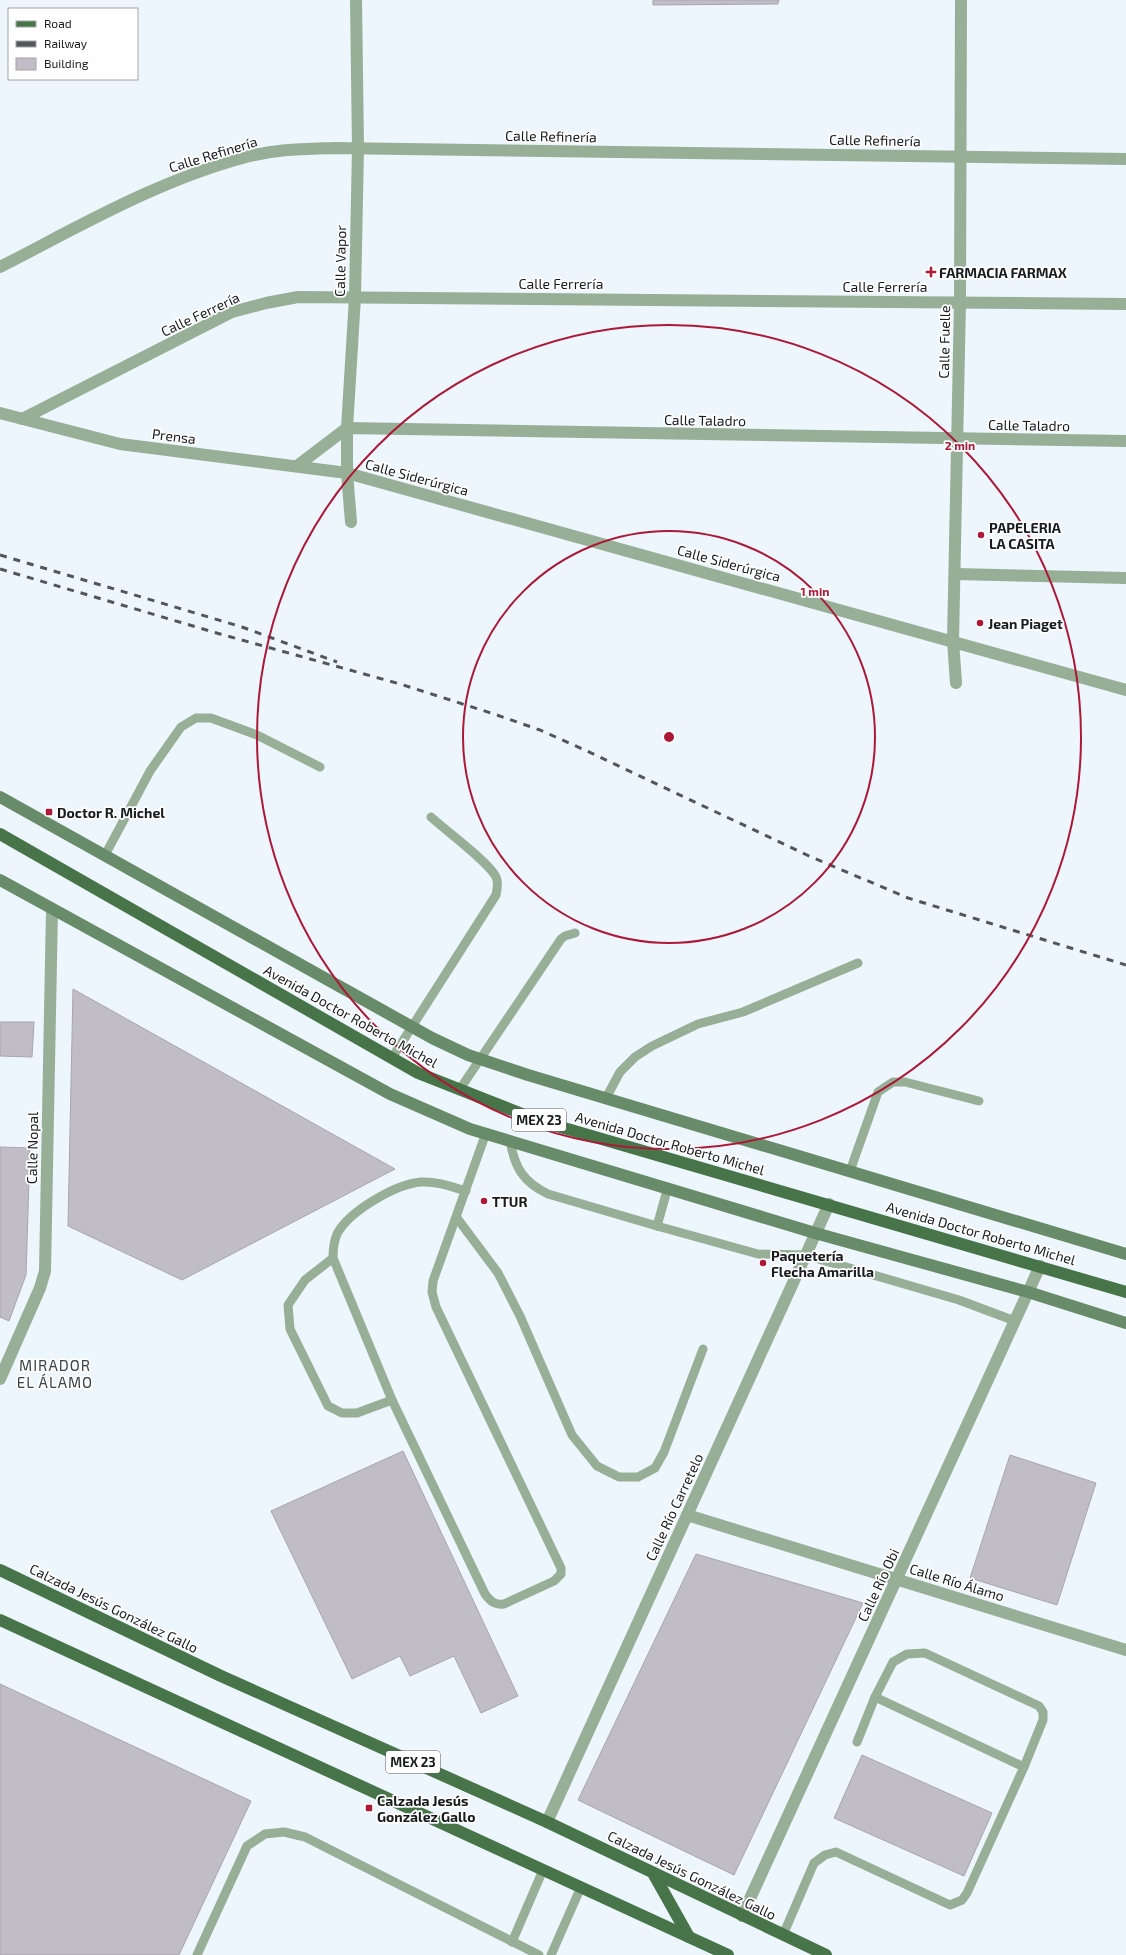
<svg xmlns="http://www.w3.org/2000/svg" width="1126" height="1955" font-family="'Exo 2',sans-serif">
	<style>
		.building { fill: #c1bdc7; stroke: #a8a5ae }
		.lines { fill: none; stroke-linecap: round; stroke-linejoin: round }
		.service { stroke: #96af96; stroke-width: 9 }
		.minor { stroke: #96af96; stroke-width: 12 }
		.secondary { stroke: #688c69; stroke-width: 12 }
		.primary { stroke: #477448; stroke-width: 12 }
		.rail { stroke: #52565a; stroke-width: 3; stroke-dasharray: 7 7; stroke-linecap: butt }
		.ring { fill: none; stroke: #ad1837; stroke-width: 2 }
		.poi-dot { fill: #ad1837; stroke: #fff; stroke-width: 1.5 }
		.labels { text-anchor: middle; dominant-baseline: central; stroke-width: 3.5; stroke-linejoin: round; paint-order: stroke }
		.shield { fill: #fff; stroke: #5e5f62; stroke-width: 1 }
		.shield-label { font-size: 13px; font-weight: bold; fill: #191b1e }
		.street-label { font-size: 14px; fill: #191b1e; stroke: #fff }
		.poi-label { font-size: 14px; font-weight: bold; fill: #191b1e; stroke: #fff; text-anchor: start }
		.neighbourhood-label { font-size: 15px; letter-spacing: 1px; fill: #3c4349; stroke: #fff }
		.centre { fill: #ad1837; stroke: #fff; stroke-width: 2 }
		.ring-label { font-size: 12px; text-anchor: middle; font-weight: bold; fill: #ad1837; stroke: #fff; stroke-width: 3.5; stroke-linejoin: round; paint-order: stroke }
	</style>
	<rect width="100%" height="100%" fill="#edf5fd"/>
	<g class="building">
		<path d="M 653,0 L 779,0 L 778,4 L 653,5 Z"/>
		<path d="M 73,989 L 395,1169 L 182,1280 L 68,1226 Z"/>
		<path d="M 0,1022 L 34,1022 L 32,1057 L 0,1056 Z"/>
		<path d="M 0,1147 L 30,1148 L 26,1275 L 9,1321 L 0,1317 Z"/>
		<path d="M 403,1451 L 518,1696 L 481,1713 L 454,1656 L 410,1676 L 400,1656 L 352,1679 L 271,1511 Z"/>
		<path d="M 1010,1455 L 1096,1483 L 1057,1605 L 970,1578 Z"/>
		<path d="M 696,1554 L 863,1603 L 734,1875 L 578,1800 Z"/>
		<path d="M 0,1684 L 251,1801 L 179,1955 L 0,1955 Z"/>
		<path d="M 862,1755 L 992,1813 L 964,1876 L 834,1818 Z"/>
	</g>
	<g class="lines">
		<g class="service">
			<path d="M 105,855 L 150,771 L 181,727 L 196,718 L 211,718 L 257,735 L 320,767"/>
			<path d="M 392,1058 L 496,895 C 497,889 499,883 496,877 C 489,862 445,830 431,817"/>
			<path d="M 460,1089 L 561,939 L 565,936 L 575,933"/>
			<path d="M 606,1098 L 620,1072 L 635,1057 L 652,1046 L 698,1024 L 743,1012 L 858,963"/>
			<path d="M 510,1141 C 515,1168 523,1182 548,1194 L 657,1226"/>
			<path d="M 850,1171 L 878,1092 L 893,1082 L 905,1082 L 979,1101"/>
			<path d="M 668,1187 L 657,1226 L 758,1254 L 805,1255 L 959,1300 L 1015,1321"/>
			<path d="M 466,1191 C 452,1187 437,1181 421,1182 C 396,1184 349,1211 337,1234 C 334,1241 333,1250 333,1258 L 392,1400 L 485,1594 C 491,1602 495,1605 504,1604 L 554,1581 L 561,1574 L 561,1568 L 436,1307 L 432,1292 L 433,1281 L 486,1133"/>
			<path d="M 457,1218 L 498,1273 L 520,1316 L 572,1435 L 597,1466 L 619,1477 L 638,1477 L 655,1468 L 664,1452 L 703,1349"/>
			<path d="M 333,1258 L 305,1280 L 288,1305 L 290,1329 L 328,1406 L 342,1413 L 357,1413 L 392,1400"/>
			<path d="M 875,1697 L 1024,1767"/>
			<path d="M 783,1935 L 814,1863 L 825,1855 L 836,1852 L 950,1905 L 962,1900 L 967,1893 L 1024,1767 L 1043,1720 L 1043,1712 L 1039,1706 L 925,1653 L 907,1654 L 893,1662 L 875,1697 L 857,1742"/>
			<path d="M 512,1942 L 543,1870"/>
			<path d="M 197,1955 L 247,1846 L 265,1834 L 284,1832 L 305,1837 L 539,1955"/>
			<path d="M 551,1955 L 581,1887"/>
		</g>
		<g class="minor">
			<path d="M 0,267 C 80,226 159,180 246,157 C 275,149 304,149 334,148 L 1126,159"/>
			<path d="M 0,413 L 120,444 L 347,473 L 1126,690"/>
			<path d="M 22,419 L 232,312 L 266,303 L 298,297 L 1126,304"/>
			<path d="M 297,466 L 347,428 L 1126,441"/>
			<path d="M 351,522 L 347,473 L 347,428 L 355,297 L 358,148 L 356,0"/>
			<path d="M 955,574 L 1126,578"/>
			<path d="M 956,683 L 953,641 L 960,302 L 961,0"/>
			<path d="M 0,1379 L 40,1288 L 45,1271 L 52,909"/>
			<path d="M 687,1515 L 1126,1650"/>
			<path d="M 547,1822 L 829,1204"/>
			<path d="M 742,1916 L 1040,1266"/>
		</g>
		<g class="secondary">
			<path d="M 0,797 L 432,1038 L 468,1055 L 528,1075 L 1126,1254"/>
			<path d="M 0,880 L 390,1094 L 470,1129 L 815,1233 L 1028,1292 L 1126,1323"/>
		</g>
		<g class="primary">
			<path d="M 0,834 L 418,1073 L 540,1121 L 1126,1292"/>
			<path d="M 0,1570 L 221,1676 L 547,1822 L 826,1955"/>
			<path d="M 0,1620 L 728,1955"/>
			<path d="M 653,1873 L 689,1937"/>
		</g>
		<g class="rail">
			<path d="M 0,555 L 242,627 L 337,662"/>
			<path d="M 0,569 L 220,634 L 400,684 L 494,714 L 540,730 L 587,751 L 809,856 L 908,898 L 1126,965"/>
		</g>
	</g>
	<g class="ring">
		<circle cx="669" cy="737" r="206"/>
		<circle cx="669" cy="737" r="412"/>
	</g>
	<g class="poi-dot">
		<path d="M929 266h4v4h4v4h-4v4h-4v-4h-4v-4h4z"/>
		<circle cx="981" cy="535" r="4"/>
		<circle cx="980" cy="623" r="4"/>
		<rect x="45" y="808" width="8" height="8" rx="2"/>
		<circle cx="484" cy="1201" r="4"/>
		<circle cx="763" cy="1263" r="4"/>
		<rect x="365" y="1804" width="8" height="8" rx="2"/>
	</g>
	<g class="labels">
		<g class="shield">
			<rect x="512" y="1109" width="54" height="22" rx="3"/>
			<rect x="386" y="1751" width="54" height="22" rx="3"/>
		</g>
		<g class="shield-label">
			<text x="539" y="1120">MEX 23</text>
			<text x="413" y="1762">MEX 23</text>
		</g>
		<g class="street-label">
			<text transform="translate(551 136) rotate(1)">Calle Refinería</text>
			<text transform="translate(875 140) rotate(1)">Calle Refinería</text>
			<text transform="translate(213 154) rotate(-17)">Calle Refinería</text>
			<text transform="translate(340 261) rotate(-89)">Calle Vapor</text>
			<text x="561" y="283">Calle Ferrería</text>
			<text x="885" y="286">Calle Ferrería</text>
			<text transform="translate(200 314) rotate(-25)">Calle Ferrería</text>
			<text transform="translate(944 342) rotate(-89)">Calle Fuelle</text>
			<text transform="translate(705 420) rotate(1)">Calle Taladro</text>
			<text transform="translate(1029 425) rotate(1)">Calle Taladro</text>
			<text transform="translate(174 436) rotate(7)">Prensa</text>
			<text transform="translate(417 477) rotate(15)">Calle Siderúrgica</text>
			<text transform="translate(729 563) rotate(15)">Calle Siderúrgica</text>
			<text transform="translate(351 1016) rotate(29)">Avenida Doctor Roberto Michel</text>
			<text transform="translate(670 1143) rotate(16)">Avenida Doctor Roberto Michel</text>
			<text transform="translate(32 1148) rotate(-89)">Calle Nopal</text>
			<text transform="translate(981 1233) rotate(16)">Avenida Doctor Roberto Michel</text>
			<text transform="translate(674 1507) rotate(-65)">Calle Río Carretelo</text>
			<text transform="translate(957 1582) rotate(17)">Calle Río Álamo</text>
			<text transform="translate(878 1585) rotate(-65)">Calle Río Obi</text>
			<text transform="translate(114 1608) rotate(26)">Calzada Jesús González Gallo</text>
			<text transform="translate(692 1875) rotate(26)">Calzada Jesús González Gallo</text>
		</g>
		<g class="poi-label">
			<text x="939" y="272">FARMACIA FARMAX</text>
			<text x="989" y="527">PAPELERIA<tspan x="989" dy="16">LA CASITA</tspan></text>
			<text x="988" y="623">Jean Piaget</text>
			<text x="57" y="812">Doctor R. Michel</text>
			<text x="492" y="1201">TTUR</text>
			<text x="771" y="1255">Paquetería<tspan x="771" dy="16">Flecha Amarilla</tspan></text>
			<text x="377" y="1800">Calzada Jesús<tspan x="377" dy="16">González Gallo</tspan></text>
		</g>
		<g class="neighbourhood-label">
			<text x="55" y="1365">MIRADOR<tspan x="55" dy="17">EL ÁLAMO</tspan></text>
		</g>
	</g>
	<circle cx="669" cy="737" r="6" class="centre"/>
	<g class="ring-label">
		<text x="960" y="450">2 min</text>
		<text x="815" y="596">1 min</text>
	</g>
	<rect x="8" y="8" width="130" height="72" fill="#ffffff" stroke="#a3a4a5"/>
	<rect x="16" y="21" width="20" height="6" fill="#477448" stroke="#a3a4a5"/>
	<text x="44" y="28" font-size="12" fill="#191b1e">Road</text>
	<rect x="16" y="41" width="20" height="6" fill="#52565a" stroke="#a3a4a5"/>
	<text x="44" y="48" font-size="12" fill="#191b1e">Railway</text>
	<rect x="16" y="58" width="20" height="12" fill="#c1bdc7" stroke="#a3a4a5"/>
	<text x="44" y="68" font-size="12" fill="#191b1e">Building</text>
</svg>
